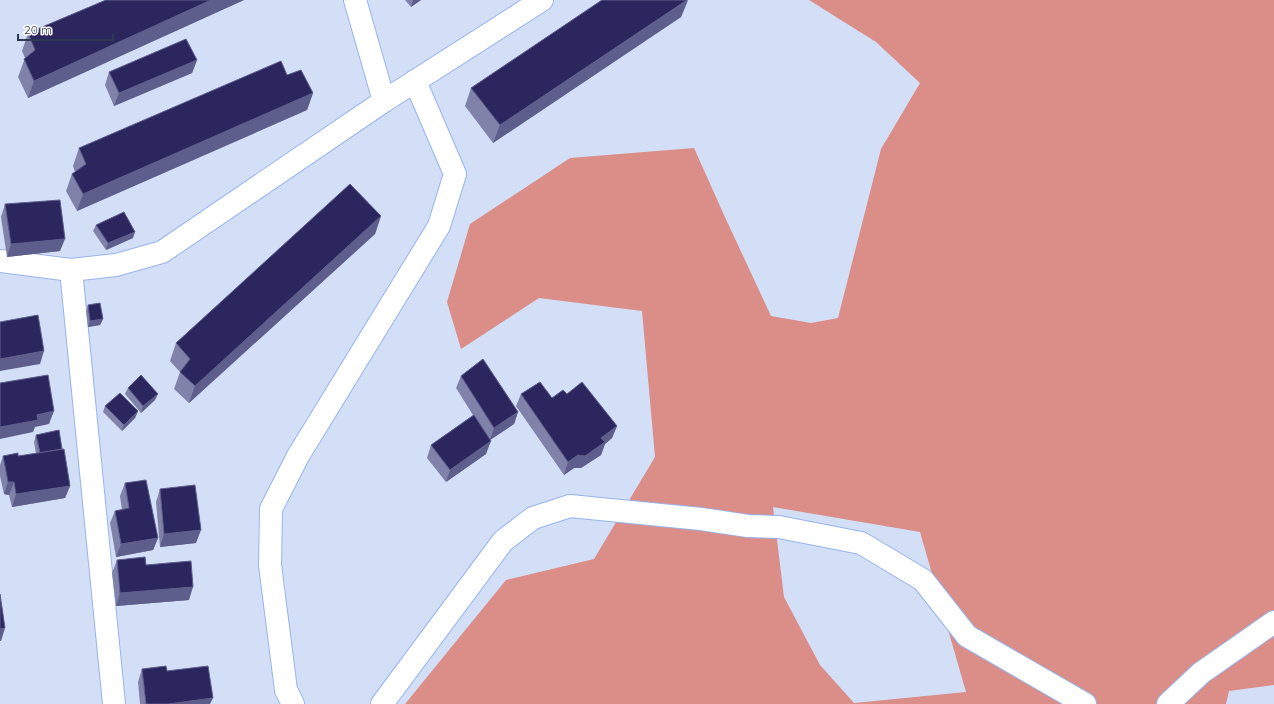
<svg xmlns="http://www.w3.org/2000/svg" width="1274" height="704" font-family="Quicksand,sans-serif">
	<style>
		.forest { fill: #db8d88; fill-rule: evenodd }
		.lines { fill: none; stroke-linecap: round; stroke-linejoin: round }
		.minor-casing { stroke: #97b4ed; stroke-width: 24 }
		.tertiary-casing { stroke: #97b4ed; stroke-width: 24 }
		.minor { stroke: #fff; stroke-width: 22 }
		.tertiary { stroke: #fff; stroke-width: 22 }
		.wall { fill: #8082aa }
		.shaded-wall { fill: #5e5e8c }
		.building { fill: #2c265e; stroke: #5e5e8c }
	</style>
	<rect width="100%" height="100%" fill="#d3dff7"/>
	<path class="forest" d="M 809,0 L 1274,0 L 1274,685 L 1229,691 L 1226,704 L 405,704 L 506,580 L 594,559 L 655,457 L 642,311 L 539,298 L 461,349 L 447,302 L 470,224 L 570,158 L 694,148 L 724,215 L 771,316 L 811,323 L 838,318 L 881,149 L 920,83 L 876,42 ZM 773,507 L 920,532 L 966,692 L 854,703 L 820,665 L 784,597 Z"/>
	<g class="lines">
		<defs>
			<g id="minor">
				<path d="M 355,0 L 384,101"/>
				<path d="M 71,270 L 114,704"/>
				<path d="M 293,704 L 286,690 L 270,565 L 271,509 L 298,456 L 439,226 L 455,174 L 415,81"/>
				<path d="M 382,704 L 503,541 L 533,518 L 570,506 L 701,519 L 748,526 L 779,527 L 861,543 L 923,580 L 967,636 L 1085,704"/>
				<path d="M 1168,704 L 1201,673 L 1274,622"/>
			</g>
			<path id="tertiary" d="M 0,261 L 71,270 L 116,265 L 162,252 L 384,101 L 542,0"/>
		</defs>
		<use href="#minor" class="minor-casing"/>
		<use href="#tertiary" class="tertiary-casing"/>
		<use href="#minor" class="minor"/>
		<use href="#tertiary" class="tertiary"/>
	</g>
	<g class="wall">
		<path d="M 106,0 L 244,0 L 28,98 L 18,77 L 25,58 L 22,51 L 28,33 Z"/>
		<path d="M 405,0 L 421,0 L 411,7 Z"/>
		<path d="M 688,0 L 681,17 L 493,143 L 465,106 L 471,88 Z"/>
		<path d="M 197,60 L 192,73 L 114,106 L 105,85 L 109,72 Z"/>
		<path d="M 287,75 L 313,93 L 307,110 L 77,211 L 66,191 L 72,174 L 75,172 L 73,166 L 79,148 Z"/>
		<path d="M 5,204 L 60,251 L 7,257 L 1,217 Z"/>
		<path d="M 381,216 L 375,234 L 189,403 L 174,389 L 180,372 L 170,361 L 176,343 Z"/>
		<path d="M 96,225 L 133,238 L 106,250 L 93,231 Z"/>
		<path d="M 88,305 L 103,319 L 100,325 L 88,327 L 86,311 Z"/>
		<path d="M 461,376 L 518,412 L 514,424 L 490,440 L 486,454 L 446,482 L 427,458 L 431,445 L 473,415 L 456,388 Z"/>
		<path d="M 128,388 L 155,400 L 141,413 L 125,394 Z"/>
		<path d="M 521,394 L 552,398 L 567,394 L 617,426 L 612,438 L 605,444 L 601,455 L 581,468 L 574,468 L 564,475 L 516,406 Z"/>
		<path d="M 105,406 L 138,411 L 135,418 L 122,431 L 103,412 Z"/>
		<path d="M 36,435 L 70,486 L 65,498 L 12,507 L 9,495 L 4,494 L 0,476 L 0,465 L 3,456 L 18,456 L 36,454 L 34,442 Z"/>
		<path d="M 125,483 L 158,538 L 153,550 L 116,557 L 110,523 L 115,511 L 122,510 L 120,496 Z"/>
		<path d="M 160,489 L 196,543 L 160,547 L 156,502 Z"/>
		<path d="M 117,560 L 146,565 L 189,600 L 116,606 L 112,573 Z"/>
		<path d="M 142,669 L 167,671 L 210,704 L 140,704 L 138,682 Z"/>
	</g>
	<g class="shaded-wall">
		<path d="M 211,0 L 244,0 L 28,98 L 34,81 Z"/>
		<path d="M 413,0 L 421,0 L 411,7 Z"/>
		<path d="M 688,0 L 681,17 L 493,143 L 500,125 Z"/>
		<path d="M 197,60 L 192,73 L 114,106 L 119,93 Z"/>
		<path d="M 313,93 L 307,110 L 77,211 L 83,194 Z"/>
		<path d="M 381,216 L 375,234 L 189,403 L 195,386 Z"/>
		<path d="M 135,232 L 133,238 L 106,250 L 108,243 Z"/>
		<path d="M 65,239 L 60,251 L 7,257 L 11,244 Z"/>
		<path d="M 103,319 L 100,325 L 88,327 L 90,321 Z"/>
		<path d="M 44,351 L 40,364 L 0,371 L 0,359 Z"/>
		<path d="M 158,394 L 155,400 L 141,413 L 143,406 Z"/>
		<path d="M 54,411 L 49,424 L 35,427 L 33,432 L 0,439 L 0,427 L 37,415 Z"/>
		<path d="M 138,411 L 135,418 L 122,431 L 124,425 Z"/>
		<path d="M 518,412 L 514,424 L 490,440 L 494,428 Z"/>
		<path d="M 617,426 L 612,438 L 605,444 L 601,455 L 581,468 L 574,468 L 564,475 L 568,462 Z"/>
		<path d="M 491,441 L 486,454 L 446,482 L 450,470 Z"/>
		<path d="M 8,482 L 14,482 L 9,495 L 4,494 Z"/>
		<path d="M 70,486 L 65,498 L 12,507 L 16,494 Z"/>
		<path d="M 201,530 L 196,543 L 160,547 L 164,534 Z"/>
		<path d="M 158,538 L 153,550 L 116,557 L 121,544 Z"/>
		<path d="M 193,587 L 189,600 L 116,606 L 120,593 Z"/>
		<path d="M 5,628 L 1,641 L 0,641 L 0,629 Z"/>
		<path d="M 213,698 L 210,704 L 168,704 Z"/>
	</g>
	<g class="building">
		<path d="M 106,0 L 211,0 L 34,81 L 24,59 L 35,50 L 28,33 Z"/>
		<path d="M 602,0 L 687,0 L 500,125 L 471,88 Z"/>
		<path d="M 186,39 L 197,60 L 119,93 L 109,72 Z"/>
		<path d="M 281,61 L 287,75 L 301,70 L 313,93 L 83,194 L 72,174 L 86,164 L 79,148 Z"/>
		<path d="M 350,184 L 381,216 L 195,386 L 180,372 L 190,359 L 176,343 Z"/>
		<path d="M 60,200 L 65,239 L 11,244 L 5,204 Z"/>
		<path d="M 124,212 L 135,232 L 108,243 L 96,225 Z"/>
		<path d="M 100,303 L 103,319 L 90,321 L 88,305 Z"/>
		<path d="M 38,315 L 44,351 L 0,359 L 0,322 Z"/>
		<path d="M 483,359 L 518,412 L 494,428 L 461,376 Z"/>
		<path d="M 48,375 L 54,411 L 37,415 L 38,420 L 0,427 L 0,383 Z"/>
		<path d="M 141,375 L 158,394 L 143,406 L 128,388 Z"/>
		<path d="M 540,382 L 552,398 L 563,390 L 567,394 L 582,382 L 617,426 L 601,438 L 605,442 L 585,456 L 578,455 L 568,462 L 521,394 Z"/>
		<path d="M 120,393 L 138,411 L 124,425 L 105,406 Z"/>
		<path d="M 474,415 L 491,441 L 450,470 L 431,445 Z"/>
		<path d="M 59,430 L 62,449 L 40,453 L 36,435 Z"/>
		<path d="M 64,449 L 70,486 L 16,494 L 14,482 L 8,482 L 3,456 L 18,453 L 18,456 Z"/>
		<path d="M 146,480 L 158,538 L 121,544 L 115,511 L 129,508 L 125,483 Z"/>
		<path d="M 195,485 L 201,530 L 164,534 L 160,489 Z"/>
		<path d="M 145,557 L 146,565 L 191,561 L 193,587 L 120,593 L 117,560 Z"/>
		<path d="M 0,594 L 5,628 L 0,629 Z"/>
		<path d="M 166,666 L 167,671 L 208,666 L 213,698 L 168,704 L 146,704 L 142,669 Z"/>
	</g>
	<path d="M18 34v6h95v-6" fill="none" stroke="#2d3950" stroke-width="2"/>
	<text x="24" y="34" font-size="12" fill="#2d3950" stroke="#ffffff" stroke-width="3" paint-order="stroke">20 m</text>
</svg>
